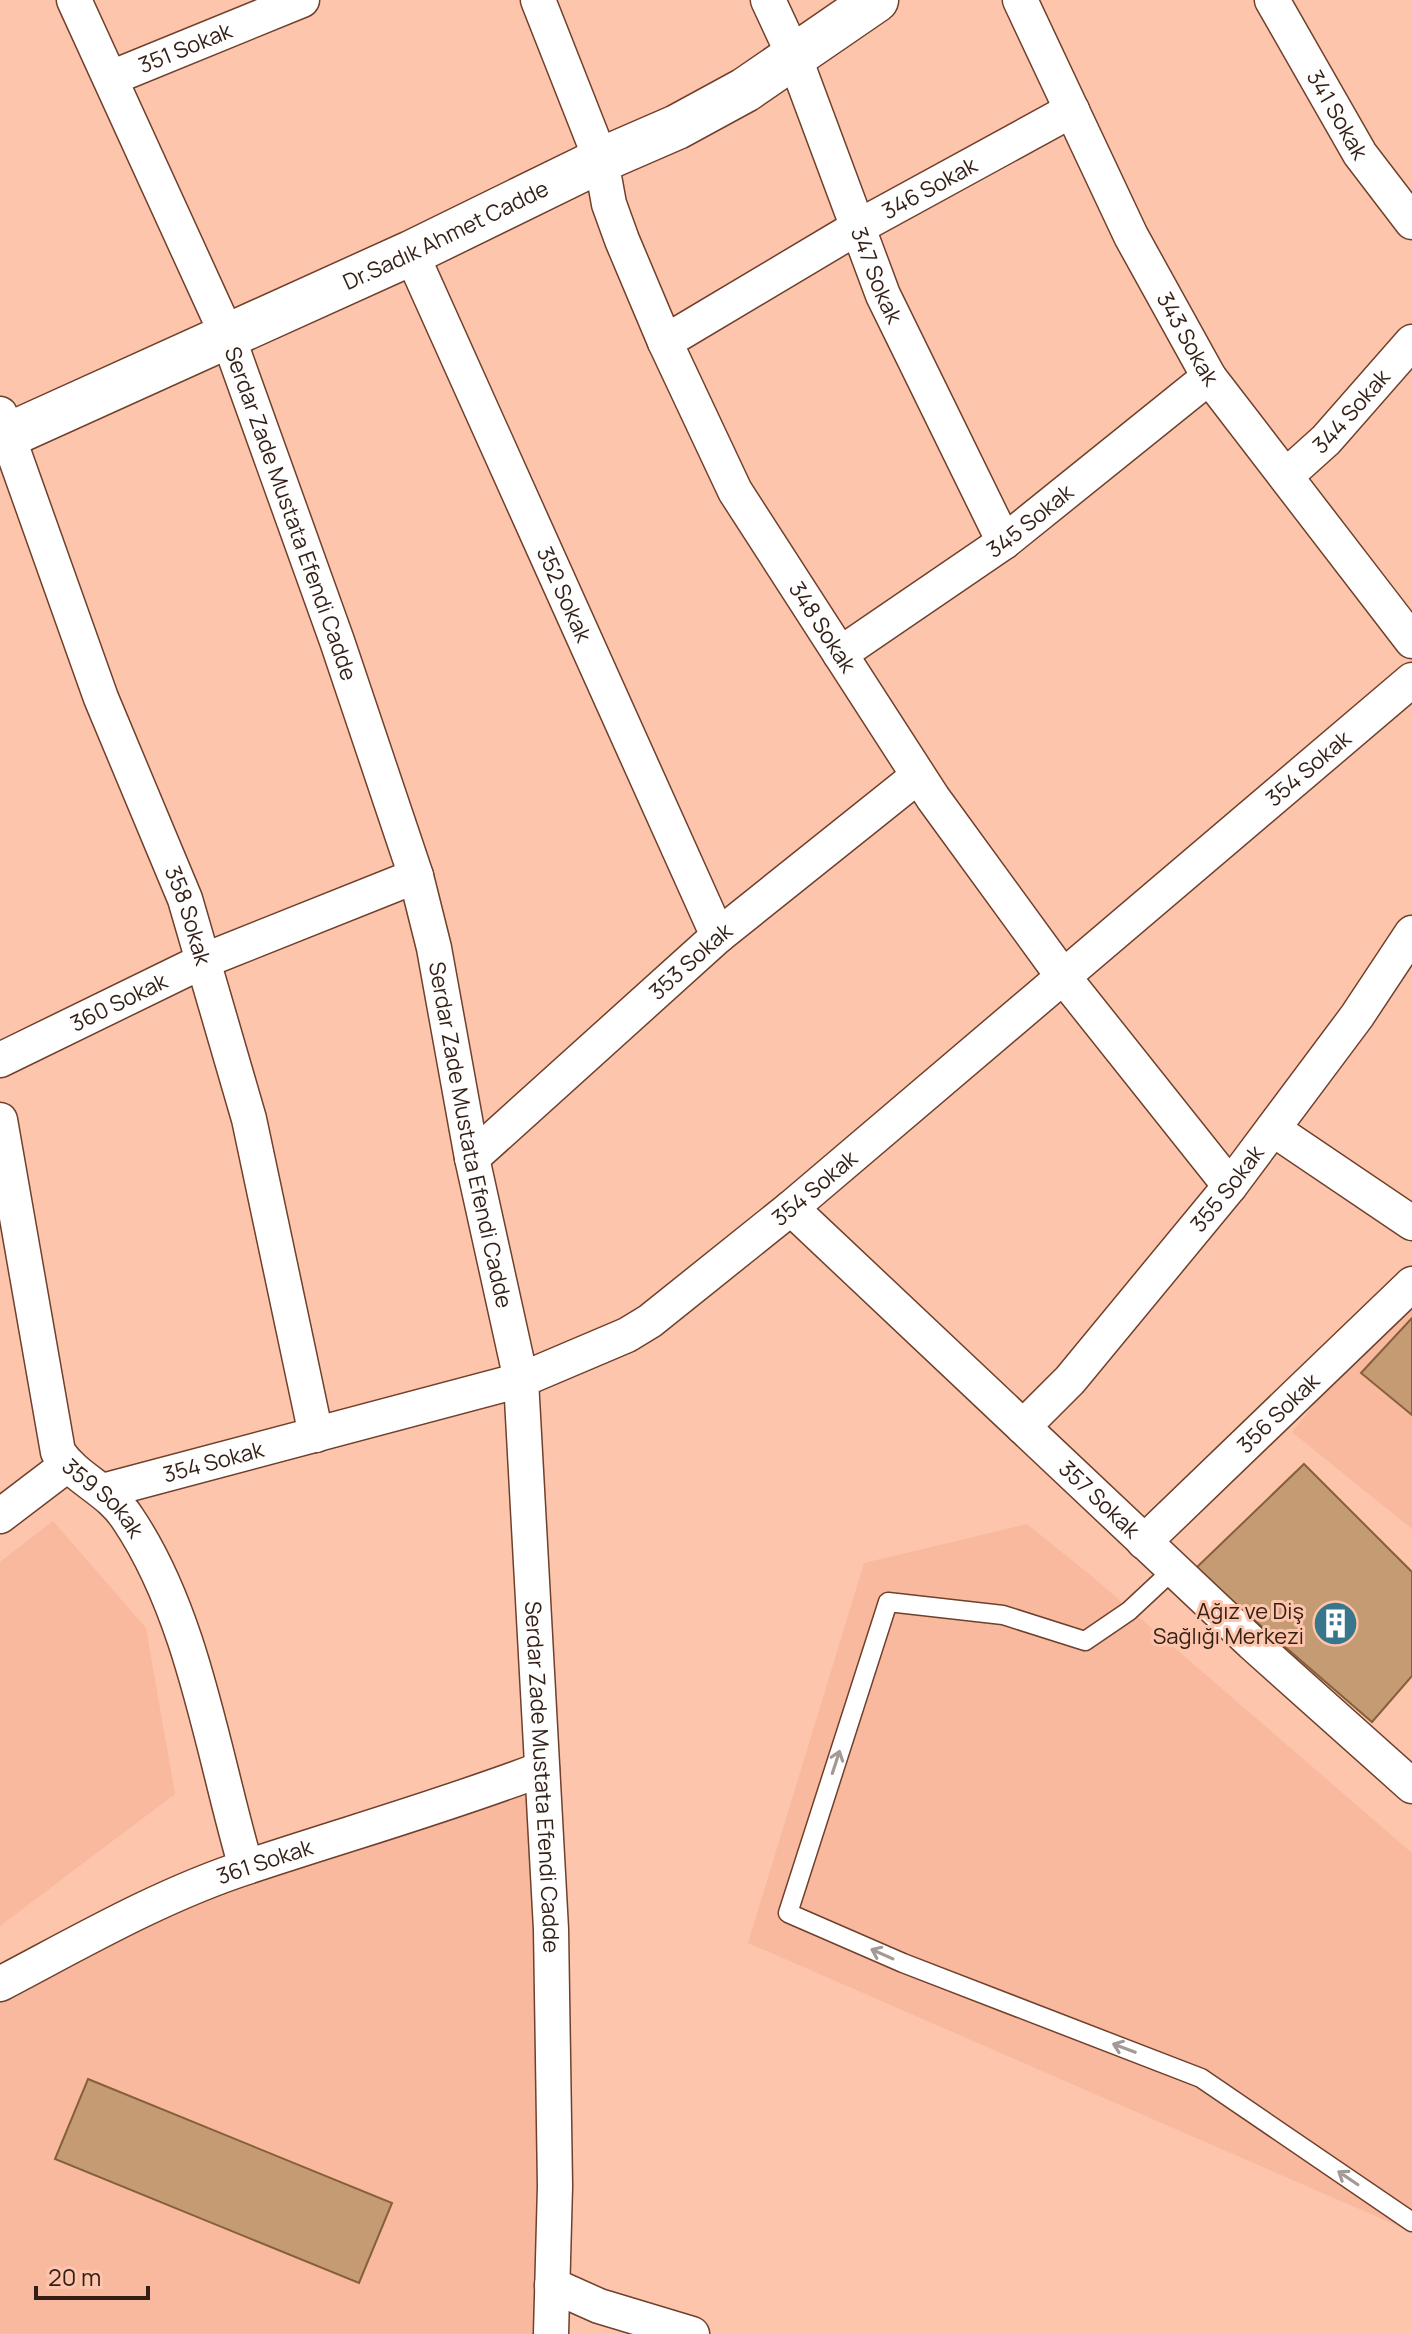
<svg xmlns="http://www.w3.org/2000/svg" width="1412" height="2334" font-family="Manrope,sans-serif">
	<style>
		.built { fill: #f8b99e }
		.building { fill: #c59b74; stroke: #86603a; stroke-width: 2 }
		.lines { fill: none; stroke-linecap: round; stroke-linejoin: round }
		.service-casing { stroke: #6f402b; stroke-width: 21 }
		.minor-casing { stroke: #6f402b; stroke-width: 37 }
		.tertiary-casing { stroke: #6f402b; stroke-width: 47 }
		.service { stroke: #fff; stroke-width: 18 }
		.minor { stroke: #fff; stroke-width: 34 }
		.tertiary { stroke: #fff; stroke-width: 44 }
		.oneway { stroke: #a39a96 }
		.labels { text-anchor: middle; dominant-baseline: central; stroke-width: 6; stroke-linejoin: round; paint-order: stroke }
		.street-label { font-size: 22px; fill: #331f15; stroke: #fec5ad }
		.poi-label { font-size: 22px; fill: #331f15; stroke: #fec5ad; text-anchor: end }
	</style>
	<rect width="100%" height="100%" fill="#fec5ad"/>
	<g class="built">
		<path d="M 1412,1284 L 1412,1529 L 1292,1432 Z"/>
		<path d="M 53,1521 L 146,1628 L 175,1794 L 0,1926 L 0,1562 Z"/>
		<path d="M 1027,1524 L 1094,1578 L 1412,1853 L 1412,2232 L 748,1943 L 864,1563 Z"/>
		<path d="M 542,1769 L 551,2334 L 0,2334 L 0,1989 L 246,1867 Z"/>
	</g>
	<g class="building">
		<path d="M 1412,1318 L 1412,1415 L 1361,1373 Z"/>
		<path d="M 1304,1464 L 1412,1572 L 1412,1676 L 1372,1722 L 1195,1569 Z"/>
		<path d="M 88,2079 L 392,2203 L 359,2283 L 55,2159 Z"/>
	</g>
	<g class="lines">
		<defs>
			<path id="service" d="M 1174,1569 L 1129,1611 L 1085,1641 L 1003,1615 L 888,1602 L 788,1913 L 903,1963 L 1201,2078 L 1412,2222"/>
			<g id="minor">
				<path id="s1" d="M 74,0 L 228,337 L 337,641 L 416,876 L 434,948 L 472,1158 L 521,1380 L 551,1929 L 555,2186 L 551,2334"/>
				<path id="s2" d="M 538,0 L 601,160 L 609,204 L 622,240 L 665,342 L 735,491 L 933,798 L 1062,975 L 1230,1186"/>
				<path id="s3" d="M 768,0 L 794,56 L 883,295 L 1004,542"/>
				<path id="s4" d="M 1020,0 L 1131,236 L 1209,377 L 1412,641"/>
				<path id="s5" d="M 1272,0 L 1360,154 L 1412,222"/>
				<path id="s6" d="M 111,78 L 302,0"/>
				<path id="s7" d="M 411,253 L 718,936"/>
				<path id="s8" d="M 665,342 L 858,227 L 1072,110"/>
				<path id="s9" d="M 0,414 L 101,698 L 185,899 L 249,1119 L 316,1435"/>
				<path id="s10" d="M 1286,476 L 1326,440 L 1412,342"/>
				<path id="s11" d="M 840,654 L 1004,542 L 1209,377"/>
				<path id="s12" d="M 0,1060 L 203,961 L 416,876"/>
				<path id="s13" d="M 0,1120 L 58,1452 C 77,1480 110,1490 128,1519 C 194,1617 213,1755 246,1867"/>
				<path d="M 1273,1129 L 1412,1223"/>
				<path id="s14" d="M 472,1158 L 718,936 L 918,776"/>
				<path id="s15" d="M 791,1208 L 1252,1643 L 1412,1786"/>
				<path id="s16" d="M 1023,1427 L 1070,1380 L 1230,1186 L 1357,1016 L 1412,933"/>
				<path id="s17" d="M 103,1491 L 521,1380 L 627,1335 L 650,1321 L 791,1208 L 1412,680"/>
				<path d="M 0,1516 L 67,1465"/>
				<path id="s18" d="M 1144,1542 L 1412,1284"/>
				<path id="s19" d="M 0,1984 C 80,1942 161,1895 247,1867 C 346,1834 445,1806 542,1769"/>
				<path d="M 552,2285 L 599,2306 L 692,2334"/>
			</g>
			<g id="tertiary">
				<path id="s20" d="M 0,439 L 411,253 L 601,160 L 677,127 L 745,90 L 876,0"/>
			</g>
		</defs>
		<use href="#service" class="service-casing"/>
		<use href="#minor" class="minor-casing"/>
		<use href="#tertiary" class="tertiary-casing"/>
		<use href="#service" class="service"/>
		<use href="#minor" class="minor"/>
		<use href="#tertiary" class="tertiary"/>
	</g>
	<defs><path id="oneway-shaft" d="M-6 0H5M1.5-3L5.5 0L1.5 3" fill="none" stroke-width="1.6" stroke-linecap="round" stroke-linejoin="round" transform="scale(2)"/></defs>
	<g class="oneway">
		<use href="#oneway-shaft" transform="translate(836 1762) rotate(-72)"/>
		<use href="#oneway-shaft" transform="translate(882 1954) rotate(-156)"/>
		<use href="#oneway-shaft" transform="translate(1124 2048) rotate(-159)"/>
		<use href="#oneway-shaft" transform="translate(1348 2178) rotate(-146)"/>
	</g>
	<defs>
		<symbol id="building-disc" viewBox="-11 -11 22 22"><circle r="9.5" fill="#38768c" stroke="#fec5ad"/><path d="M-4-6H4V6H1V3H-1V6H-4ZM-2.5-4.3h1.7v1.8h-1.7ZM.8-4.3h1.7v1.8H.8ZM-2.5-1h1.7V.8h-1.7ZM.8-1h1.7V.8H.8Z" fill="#fff"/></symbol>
	</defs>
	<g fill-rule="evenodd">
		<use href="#building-disc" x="1310" y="1598" width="51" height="51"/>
	</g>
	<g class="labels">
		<g class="street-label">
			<text stroke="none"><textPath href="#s6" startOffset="80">351 Sokak</textPath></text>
			<text stroke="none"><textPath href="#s5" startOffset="132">341 Sokak</textPath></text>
			<text stroke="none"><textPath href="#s8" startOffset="306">346 Sokak</textPath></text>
			<text stroke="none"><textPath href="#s20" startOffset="490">Dr.Sadık Ahmet Cadde</textPath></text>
			<text stroke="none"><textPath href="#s3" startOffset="296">347 Sokak</textPath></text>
			<text stroke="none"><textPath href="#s4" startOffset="378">343 Sokak</textPath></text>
			<text stroke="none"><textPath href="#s10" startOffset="92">344 Sokak</textPath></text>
			<text stroke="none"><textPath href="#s1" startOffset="558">Serdar Zade Mustata Efendi Cadde</textPath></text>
			<text stroke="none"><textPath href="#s11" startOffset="232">345 Sokak</textPath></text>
			<text stroke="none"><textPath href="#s7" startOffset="374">352 Sokak</textPath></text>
			<text stroke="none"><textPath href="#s2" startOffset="692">348 Sokak</textPath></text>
			<text stroke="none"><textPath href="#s17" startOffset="1434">354 Sokak</textPath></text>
			<text stroke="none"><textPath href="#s9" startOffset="536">358 Sokak</textPath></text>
			<text stroke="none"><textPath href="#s14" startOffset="294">353 Sokak</textPath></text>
			<text stroke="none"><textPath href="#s12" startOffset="132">360 Sokak</textPath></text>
			<text stroke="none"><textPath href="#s1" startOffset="1206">Serdar Zade Mustata Efendi Cadde</textPath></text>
			<text stroke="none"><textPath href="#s16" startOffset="314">355 Sokak</textPath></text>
			<text stroke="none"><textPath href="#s17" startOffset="786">354 Sokak</textPath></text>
			<text stroke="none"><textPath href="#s18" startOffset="186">356 Sokak</textPath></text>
			<text stroke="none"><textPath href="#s17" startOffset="114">354 Sokak</textPath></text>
			<text stroke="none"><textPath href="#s13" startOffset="402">359 Sokak</textPath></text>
			<text stroke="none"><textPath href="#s15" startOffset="424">357 Sokak</textPath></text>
			<text stroke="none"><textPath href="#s1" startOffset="1854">Serdar Zade Mustata Efendi Cadde</textPath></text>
			<text stroke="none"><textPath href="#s19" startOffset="292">361 Sokak</textPath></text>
		</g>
		<g class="poi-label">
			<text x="1304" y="1611">Ağız ve Diş<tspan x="1304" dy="25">Sağlığı Merkezi</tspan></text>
		</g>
	</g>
	<path d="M36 2286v12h112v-12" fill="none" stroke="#331f15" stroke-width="4"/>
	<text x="48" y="2286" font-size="24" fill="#331f15" stroke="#fec5ad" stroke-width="6" paint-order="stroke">20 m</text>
</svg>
